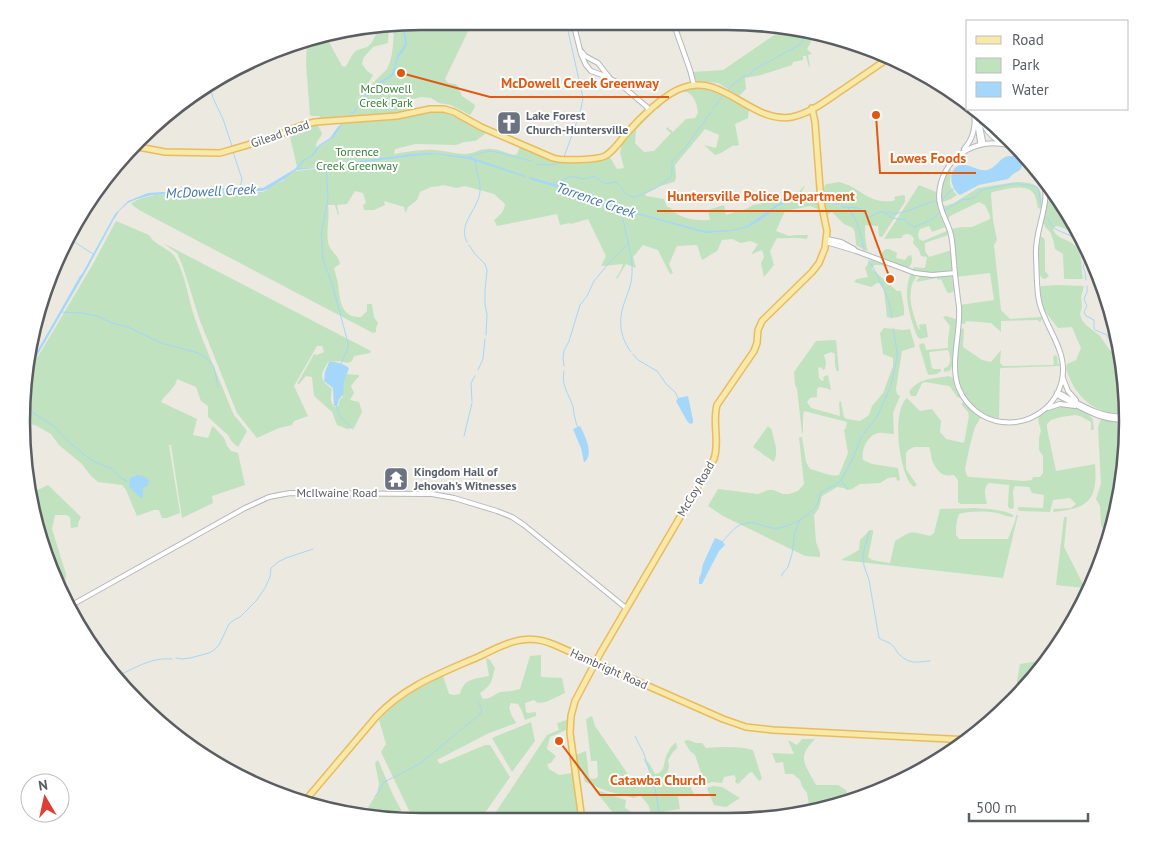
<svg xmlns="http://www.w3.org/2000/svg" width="1149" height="843" font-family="'PT Sans',sans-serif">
<rect width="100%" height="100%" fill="#ece9e1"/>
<g fill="#c0e2bf">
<path d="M422,21H473L445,79L448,83L455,84L458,86L462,96L475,105L474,109L470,115L451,105L439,103L431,98L421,97L413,99L410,101L411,113L353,117L352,116L348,117L311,121L321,116H312L310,115L306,64L307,39L322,34L329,42L342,66L345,67C349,63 350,57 354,53C357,49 360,49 365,48C372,46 377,34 377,27L389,26L388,43L373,47L364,57L362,64L367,71L373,75L364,91L353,103L387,69C394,56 393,40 394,25Z"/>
<polygon points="784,27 815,32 810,44 807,49 812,54 808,55 810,67 809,67 806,56 803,56 803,60 793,62 792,65 761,75 745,78 746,89 739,96 718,83 696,81 693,72 723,70 783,29"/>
<path d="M697,87C716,88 732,99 749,108L748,118L735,124L739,145L735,146L734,145L721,153L715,155L704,145L716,148L719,135L705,129L675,165L676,178L674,182L660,186L645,194L646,196L664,199L667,207H669C680,219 694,221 710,220L708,210L724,205L726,215L746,209L753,205L786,198L787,197L786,190L787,196C800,197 798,191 805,185L800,195L817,193L820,210L810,206L785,211L776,231L789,236L796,235H808L807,239C797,237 787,239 777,238L770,251L774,265L764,277L761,263L764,257L762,250L752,254V253L758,244L750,241L741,243L732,239L722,240L717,251L702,260L697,245L677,246L669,264L673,273L670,274L658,250L643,245L633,257L636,268L626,264L617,279L616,278L621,270L623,264L601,266L606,256L588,219L571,224L570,223L560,225L557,214L497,226L494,220C500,215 504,212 505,204L494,194L465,186L457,188L443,185L440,186L431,187L420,192L417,200L408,207L406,212H405L404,207L384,201L385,205L374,210H364L363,205L366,203L363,193L355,191L347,204L337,205L339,215H338L335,205H328C330,217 326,231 328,242C330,252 338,254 340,264L334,268C335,273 337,278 338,284C340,299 340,318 361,317L367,311V304H372L374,317L378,323L376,328V332L373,333L139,210L131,204C138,198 147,197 155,195L230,191L262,192L267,190L274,184L283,181L293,172L296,171L323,168V166L294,170L297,167L289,132L305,126L317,124L322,133C321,138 317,140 316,145L317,148L330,140L342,123L434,111H445V113L455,117L485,133L484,135L475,141L464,142L456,145L416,144L395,149L394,154C407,152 420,149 433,150C444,150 454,154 465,154C473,154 479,149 487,149C497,148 505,153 514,155L517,154L520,147L544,158L556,161L609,156L617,169L624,168L620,153L624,138L647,115L649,116L636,130L635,143L644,152L654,151L671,133L666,129L667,127L673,132L686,119L695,118L698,113C697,106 696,100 691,95C681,84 665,102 658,109L656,108C669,97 680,89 697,87Z"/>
<path d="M949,169H951C951,182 946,183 957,195L951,199L943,202L941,201L943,184Z"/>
<path d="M839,182C861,187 867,204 893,201L895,200L894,197L903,195L905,196V202L882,237L879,236L878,226L865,225C865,231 865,245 868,250L866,251L856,245L855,233L853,228L844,224L833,213L831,212L827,215L825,210L824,201L842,207C836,203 829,203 823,199L822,194L825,185L827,184Z"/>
<path d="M1016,182C1037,182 1044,187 1041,209L1038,208C1037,205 1037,200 1035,196C1029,181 1004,190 992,192L991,194L993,220L997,240L994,245L1001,310L1010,319L1041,317L1042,319L1040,322L1037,320L1001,321V332L991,323L966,321L965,324L960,323V305L994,300L990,273L956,277L951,229L962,227H972L990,219V216L985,205L979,202L952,215L949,217V221L947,222L941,205L942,204L945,206L954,203L978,188Z"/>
<path d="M919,185L936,192L938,210L945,227L932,232L929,226L920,229L918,234L919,239L923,241L949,230L951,234L925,243V251L929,257L952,250L955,271C941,273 925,276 912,270L914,267L925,268L927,257L921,256L919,250L913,243L914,239C911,234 909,233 903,235L902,238L884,239Z"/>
<path d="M1056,195L1081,235C1072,233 1064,227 1056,226L1053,229C1056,240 1070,238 1077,248C1083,257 1081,269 1083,279H1065L1064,278L1063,254L1055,249C1054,243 1053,238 1050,232C1047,228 1044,227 1043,222L1047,202Z"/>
<path d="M116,221L149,235C155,246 168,247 175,257C186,275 188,299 195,319C206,350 220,380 232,411L234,415L247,431L238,447L232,442L228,435L208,417V406L201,401L196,387L177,379C175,389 166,393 161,402L197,419L193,435L208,438L212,427L213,426L224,438L227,446L231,451L238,453L245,485L212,496L213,503L182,518L171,445H169L180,513L167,518H162L159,510H154L137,516L126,490L122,485L98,482L91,476L82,464L59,445L51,434L35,425L24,423L27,375L93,264Z"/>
<path d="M1039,236L1044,238L1045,242V271L1049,276L1045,279L1042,278C1035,269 1037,248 1039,236Z"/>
<path d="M163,243L371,351L370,353L354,356L352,361L348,363L339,361L328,362C320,375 319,379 332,389C331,395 329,403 335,407L338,406L340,399L343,397V384L346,374L359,375V377L357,378L351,386L354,393L350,400L359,402L362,412L354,428L347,429L337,425L332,412L314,396L312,377L306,376L299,384H297L314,354L317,355L324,352L322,346H317L294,386L308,416L294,421L292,425L279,428L257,438L237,413L200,321L183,267L177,253Z"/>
<path d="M886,249H889L897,253L896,258L905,260L908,256L911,255C913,260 912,266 907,268L884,258L882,256V252Z"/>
<path d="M871,260L886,265L884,267L882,265H874L872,269L897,291H901L904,308V315C899,317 892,319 887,317L884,290L879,283H877L871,287L854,282L857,279L868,277L865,268Z"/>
<path d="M912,274L916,277C905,292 913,314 919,330L920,328L919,325L922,324L924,327L923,324H926L928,337L920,339L917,336C910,317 903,296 910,275Z"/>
<polygon points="949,275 952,277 954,289 953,292 949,293 947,292 941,279 938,280 937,278 916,282 920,276"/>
<path d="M1058,285L1084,286L1081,297L1082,307L1080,314L1082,320L1086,325L1100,336L1109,349L1114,354L1117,355L1118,353L1120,352L1127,396L1126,414C1101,416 1080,402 1070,379C1068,373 1065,370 1067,364L1076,360L1081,348L1072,327L1058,328C1045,311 1042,310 1040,288L1041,286Z"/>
<path d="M946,316L956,319C956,330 955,363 950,371L944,372V368C952,367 951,356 948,350L929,352L932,368L934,369H941V371L937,374L929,375L927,372L919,345L923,343L925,345L926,350L948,348V340L950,326L943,317Z"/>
<path d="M884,328L903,330L910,329L915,347L902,351L896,389L897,394L900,396L893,413L894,434C889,434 883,432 878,433C867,436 861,450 863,460L872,464L898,468L900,480L898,481L895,477L888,478L880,483L860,484L852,489L847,490L844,488L837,487L822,496L819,508L814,515L816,542L820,553V557L805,556L723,516L708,506L718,489L758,494L768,490H773L783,494H789L798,491L804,484L799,437H802L806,462L810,469C819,471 830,477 839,475L848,453L844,430L846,428L847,422L804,411L803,417V433H802L797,389L795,385L794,372L816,341L836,340L839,371H837C834,365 835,360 835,354L831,352L824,355L826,362L825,369L823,370L821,367L818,368L819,378L822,381L824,380L823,377L828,375L831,390L826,388L819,387L817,389V397L810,398L807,402L811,408L840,416L839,403L840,401L841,402L844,417L847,419L860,421L869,415L872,406L883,393L893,366V358L883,354L880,333Z"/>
<path d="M960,328L964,329L963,347L982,360L991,362L1001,350L1000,363L1003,366L1053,365L1054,363L1053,357L1055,355L1057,356L1058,363L1060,365L1059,366L1001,368L1000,369L999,418C991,418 984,414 978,409C950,390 957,357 960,328Z"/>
<path d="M949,376L953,378L955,388L960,397V398L957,397L951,388L949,386L925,382L922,383L916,396H911C908,391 910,390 914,386C924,378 937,378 949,376Z"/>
<path d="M907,398L920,411L932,409L941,421L940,432L946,439L964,443L969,416L968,412L961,404L964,402L973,412L981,417L975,427L970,445L965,469L967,476L970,477L1024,481L1032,480L1033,477H1040L1043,473V456L1039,450V437L1041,431L1038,420L1039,417C1043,413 1047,409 1053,408C1063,404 1084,409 1091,417C1094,420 1093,425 1094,429L1093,430H1091V422L1080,416L1075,415L1061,417L1051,420L1047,424V428L1056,471L1095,464C1098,500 1088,509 1053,512L1054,509L1071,508L1076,504L1070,498L1053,500L1050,512L1020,511L1018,510V507L1043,508L1044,495L1032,493L1029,487L1015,486L1013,491L1014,508L1011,509L1009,508L1008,506L1009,485L989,483C983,487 985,497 987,503L986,504H961L958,502V480L954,475C951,475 948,476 945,475C939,474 934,465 932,460C931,455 931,452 929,447H914L908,450L906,453V469L917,485L914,487C899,477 891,410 907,398Z"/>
<polygon points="1101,419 1114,421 1126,421 1124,474 1109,541 1101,525 1100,506 1096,499 1101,484 1098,427"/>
<path d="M768,426L772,430C774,444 779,448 774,462L753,447Z"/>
<polygon points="48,485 81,517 78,523 78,527 71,528 70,517 66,515 55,515 52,529 66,574 66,578 59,587 52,574 32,491 40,489"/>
<path d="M974,508C986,509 1003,509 1013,515V517C1007,517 1002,514 997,513C985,511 971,511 959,514C956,521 956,528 956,535L959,539H1008L1015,521L1016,515H1018L1003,578L841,560L859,550L860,540L870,530H873V533L868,557L872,560L890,563L895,541C912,530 910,531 930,536L934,533L940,509Z"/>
<polygon points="1064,517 1067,517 1064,547 1085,588 1056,585"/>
<path d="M541,655V677L562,678L565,693L546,702L538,703L534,700L525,703L526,712L528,713L536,712V716L525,720L522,711L518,704L511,703L509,707L511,714L516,723L487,734L437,760L440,764L485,745H490L510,777L480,820L414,821L381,752L386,744L379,720L393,706L414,691L443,676L449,694L454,695L460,694C464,678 475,679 489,676L486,658L490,660L495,668C491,682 493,684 480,693L483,699L489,698L500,692L512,691L520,689L530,656Z"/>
<polygon points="1046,660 1028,686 1014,699 1020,664"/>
<path d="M592,716L595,726L636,786L651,783L653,778L643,758L649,763L655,774L659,773L663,769L666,756L671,747L676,742L677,748L673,752L668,760L669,766L667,775L659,781C667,786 679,783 689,784L694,794L678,796L680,809L655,813L653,819H649C652,806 648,805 640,795L634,798L607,791L585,782L582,771H577L576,755L586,751L589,777L592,779L597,778L598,776L597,761H591L586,719Z"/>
<polygon points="567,720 566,730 550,737 547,749 556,756 551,763 547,764 549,769 559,775 573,773 579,820 498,820 496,812 547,735 559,730 557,723"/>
<polygon points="531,722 535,741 512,772 492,738"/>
<path d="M802,739H815C796,758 805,764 816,785H838L846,790L848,800L810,810L807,793L802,786L800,780L793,774H785L783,762L776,763L772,753L794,754L788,740L797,745Z"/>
<path d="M688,740L696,743H702L706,748C723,747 737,746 753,750L762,779L759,781L752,772L749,773L738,784L735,782L736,778L734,775L724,777L722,783L712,782L705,784L695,755L690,751L684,741Z"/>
<polygon points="378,760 393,795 407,821 395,821 363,816 377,793 379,784 375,763"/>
<polygon points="713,786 722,787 740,798 726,807 714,805 707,788"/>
<polygon points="594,789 626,800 625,808 633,813 637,819 618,819"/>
</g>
<g fill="#a4d7f9">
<polygon points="405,23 407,23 405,30 407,44 406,47 398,58 394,75 377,86 359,105 352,115 341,126 333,138 320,146 313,156 305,160 298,168 309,168 412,154 432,153 470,157 526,176 525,177 469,159 435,154 412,156 343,165 297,170 293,172 285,179 275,184 268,189 262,191 238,190 152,195 137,199 128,203 120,210 114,219 86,271 27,373 27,369 80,276 82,274 115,214 128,201 148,193 238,187 263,188 295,169 303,160 311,156 319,145 330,138 337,128 353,112 359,103 375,85 392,74 397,56 405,44 403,29"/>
<path d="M1010,156H1014L1020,162L1022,166L1020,170L1013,174L1008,179L979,185L960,195C951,189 946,170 960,165C969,163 978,172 987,170C997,168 1000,156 1010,156Z"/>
<polygon points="530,177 571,189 607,205 705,231 731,230 747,226 764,214 776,205 785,201 804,199 810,197 814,199 821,199 828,202 837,204 844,207 822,201 814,201 808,199 803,201 787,202 778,206 766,216 749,227 731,231 705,233 601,204 576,193 529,179"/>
<path d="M329,362C335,361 344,364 349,368L344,381L343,395L339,399L337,406H334L333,388L324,381L325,372Z"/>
<polygon points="688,396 693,420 693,423 690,424 687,421 676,401 678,398"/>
<path d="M580,426C585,436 594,453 585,462H584L581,448L573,429Z"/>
<path d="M137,475L143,476L149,480L148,485L143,488V496L142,498C137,496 134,490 129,487L130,478Z"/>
<polygon points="715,538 722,541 725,545 719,551 702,584 699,584 699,578 701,574 703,564"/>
</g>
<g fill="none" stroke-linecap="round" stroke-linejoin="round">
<g stroke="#a4d7f9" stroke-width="1">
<polyline points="209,84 213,98 223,119 232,146"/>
<polyline points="728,91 732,85 738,81 744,76 750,74 755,69 799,45 802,42 807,31"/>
<polyline points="713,109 721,98 725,95"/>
<polyline points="233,152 242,179 240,188"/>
<polyline points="470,157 477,154 490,151 501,153 507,155 531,161"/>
<polyline points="564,157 580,113 583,98 566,22"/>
<polyline points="1018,162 1023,157"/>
<path d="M536,164C544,165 555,166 562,162"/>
<polyline points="326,167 328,199 321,234 323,259 333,287 348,343 348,348 341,364"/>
<path d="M551,184L569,177H575L583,179L593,177H595L605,184L614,182L617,183C623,189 626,197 636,197L656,188L669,179L672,174V162L675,158L684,149L711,112"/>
<polyline points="943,199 950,191 955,188"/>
<polyline points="842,207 859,208 868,216 870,217 879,212 883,212 892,218 905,220 910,225 914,227 931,220 939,213"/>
<path d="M848,208C857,218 862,237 864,250"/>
<polyline points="620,210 623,216"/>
<polyline points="945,210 962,200 974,198 981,190 1012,184 1020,184 1034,186 1038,188 1039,192 1041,205"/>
<polyline points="886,213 889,212 893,214 904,212 935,201"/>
<polyline points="1047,217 1052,226 1055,229 1078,239 1080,245 1083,249 1082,254 1085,261 1083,267 1085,272 1086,280"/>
<path d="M623,219C626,237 633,255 632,273C632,286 626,296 623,307C618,323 621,339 631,352"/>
<polyline points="70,239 93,254"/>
<path d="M467,242C457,224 478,210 480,192C481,183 476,170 475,161"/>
<polyline points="469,245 475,254 485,264 487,270 485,291 485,304 487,315 486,335"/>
<polyline points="620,252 629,243"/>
<path d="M869,260V264L872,265C881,283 890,298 892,318"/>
<polyline points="1087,286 1087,292 1084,299 1087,306 1084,312 1086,316 1094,320 1094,328 1095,330 1107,335 1112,346 1119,345"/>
<polyline points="62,312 82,313 97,316 112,323 128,327 161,343 198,353 206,358 214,367 218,387"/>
<polyline points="1113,347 1121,361"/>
<polyline points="633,354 638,360 657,371 667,385 675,392 678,398"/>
<polyline points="564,366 563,358 564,351 569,341 580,305 587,296 594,281 610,262 619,253"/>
<polyline points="478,370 483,359 485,339"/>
<path d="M564,371C561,387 569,393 573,407C574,414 575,421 578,428"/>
<polyline points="472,401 471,383 475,376"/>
<polyline points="336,405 340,417 353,429"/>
<polyline points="25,408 31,411 55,427 69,442 91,460 112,469 121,478 128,482"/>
<polyline points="464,436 472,403"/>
<polyline points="841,480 847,489"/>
<polyline points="1123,481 1125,465"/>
<path d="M869,531L863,554L864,566L869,580L879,638C883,641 890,642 893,646C895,648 896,650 897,652C909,665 915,662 930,661"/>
<path d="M722,542C728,536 734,527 742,524C753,520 762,526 772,528C786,530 808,517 816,506C819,502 819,496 821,492L837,484L841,480L854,456L861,437L877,417L886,397L891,385L897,358V351L893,328"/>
<polyline points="782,576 782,574 788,567 792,554 795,531 800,520"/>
<polyline points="176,658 182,659 190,658 209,653 214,650 219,645 229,624 234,620 240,617 256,601 265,588 270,577 271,568 278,562 286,558 313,549"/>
<path d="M115,677C134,669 150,657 172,659"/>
<polyline points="635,736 644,754 655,788 660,819"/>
<polyline points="375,796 379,792 384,782 406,771 422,762 479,715 482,710 479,703"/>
<polyline points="356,814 362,807"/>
</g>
<defs>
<g id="minor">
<polyline points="573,22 581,54 586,65 591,71 605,76 620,84 647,107 649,111"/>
<polyline points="673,22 690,70 694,85"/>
<polyline points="582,52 585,56 598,63 609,77"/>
<path d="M980,117C984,128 990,136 1000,142"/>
<polyline points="977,122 980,142 982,144"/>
<polyline points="980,126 983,141 982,144"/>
<path d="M1011,146C977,135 940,158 939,196C939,212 948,221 951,235C953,244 953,253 954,262C955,277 957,292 959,307C961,333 949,365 959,389C967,407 983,420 1002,422C1018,424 1033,419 1045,409C1052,403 1058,394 1061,384C1070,354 1048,332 1040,305C1036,292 1037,271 1036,256C1034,227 1053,204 1042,175"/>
<path d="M964,149C974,138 976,126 974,112"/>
<polyline points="827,239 841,242 854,249"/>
<polyline points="826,242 856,251 915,273 932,275 955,273"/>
<polyline points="1063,378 1068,391 1076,400"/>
<path d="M1057,393L1059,396C1081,407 1101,422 1126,419"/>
<path d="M1057,393L1061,394C1081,405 1102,419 1126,416"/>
<polyline points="1048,408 1060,404 1075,406"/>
<polyline points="70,606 245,508 269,497 290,493 432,494 454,498 497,511 512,517 524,525 626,608"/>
</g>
<g id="major">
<path d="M133,146L165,152L220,153L268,139L303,125L315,122L397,116L430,109H444L454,112L481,127L553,158C562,161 597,160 605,156C614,151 620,141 626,134C639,119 664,94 682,88C723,72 751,124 792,117C811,113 827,100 842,90C857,80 871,70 886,60"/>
<path d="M304,802L376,717C405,686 439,674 478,657C491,651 506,642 521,640C532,638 544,640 555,645L723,719L746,727L773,730L969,740"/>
<path d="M582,820L570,733L571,716L575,701L601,652L714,459C720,441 712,423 717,405L754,351L757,343L758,330L762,321L812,272L819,263L825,248L827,231L821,202L815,122L812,108"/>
</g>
</defs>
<use href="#minor" stroke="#b4b7bb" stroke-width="6"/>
<use href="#major" stroke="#e7bc5f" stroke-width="8"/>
<use href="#minor" stroke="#fff" stroke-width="4"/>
<use href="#major" stroke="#f9e9a9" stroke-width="5"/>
</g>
<defs>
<symbol id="church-square" viewBox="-11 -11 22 22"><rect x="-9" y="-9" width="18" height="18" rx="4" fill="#6b7280" stroke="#fff"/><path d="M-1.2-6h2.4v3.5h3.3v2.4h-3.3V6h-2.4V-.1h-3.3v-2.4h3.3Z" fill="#fff"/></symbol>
<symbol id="temple-square" viewBox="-11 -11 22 22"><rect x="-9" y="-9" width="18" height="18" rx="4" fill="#6b7280" stroke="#fff"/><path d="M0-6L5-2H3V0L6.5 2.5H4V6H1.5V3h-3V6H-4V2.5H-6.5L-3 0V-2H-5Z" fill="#fff"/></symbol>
</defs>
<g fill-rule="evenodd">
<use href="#church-square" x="495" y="109" width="28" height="28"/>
<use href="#temple-square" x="382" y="465" width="28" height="28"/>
</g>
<g text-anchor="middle" stroke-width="4" stroke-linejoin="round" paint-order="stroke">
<g font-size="12" fill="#3a803b" stroke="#fff">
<text x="386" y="93">McDowell<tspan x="386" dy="14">Creek Park</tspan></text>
<text x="357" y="156">Torrence<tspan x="357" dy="14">Creek Greenway</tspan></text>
</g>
<g font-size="12" font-weight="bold" fill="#5b616d" stroke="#fff" text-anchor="start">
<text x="526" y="120">Lake Forest<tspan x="526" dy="14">Church-Huntersville</tspan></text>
<text x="414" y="476">Kingdom Hall of<tspan x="414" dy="14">Jehovah’s Witnesses</tspan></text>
</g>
<g font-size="12" fill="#5a5d61" stroke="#fff">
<text transform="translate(280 134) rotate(-19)" y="4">Gilead Road</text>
<text transform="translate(696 489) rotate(-60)" y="4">McCoy Road</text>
<text x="337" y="497">McIlwaine Road</text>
<text transform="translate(609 669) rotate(24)" y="4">Hambright Road</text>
</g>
<g font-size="14" font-style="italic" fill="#4378a9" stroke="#fff">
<text transform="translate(211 191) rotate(-3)" y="5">McDowell Creek</text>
<text transform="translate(596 200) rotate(19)" y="5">Torrence Creek</text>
</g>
</g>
<path d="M0 0H1149V843H0ZM421 30H728A391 391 0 0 1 1119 421V422A391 391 0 0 1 728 813H421A391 391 0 0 1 30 422V421A391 391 0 0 1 421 30Z" fill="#fff" fill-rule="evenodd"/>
<path fill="none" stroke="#5a5d61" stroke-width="2.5" d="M421 30H728A391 391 0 0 1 1119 421V422A391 391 0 0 1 728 813H421A391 391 0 0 1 30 422V421A391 391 0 0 1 421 30Z"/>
<path fill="none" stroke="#e15910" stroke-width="2" d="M401 73L490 97H669M876 115L880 173H976M890 279L865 211H657M559 741L600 795H716"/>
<g fill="#e15910" stroke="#fff" stroke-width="2">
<circle cx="401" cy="73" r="5"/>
<circle cx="876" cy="115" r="5"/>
<circle cx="890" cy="279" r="5"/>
<circle cx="559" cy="741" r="5"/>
</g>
<g font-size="14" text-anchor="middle" font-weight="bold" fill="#e15910" stroke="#fff" stroke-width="4" stroke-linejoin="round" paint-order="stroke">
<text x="580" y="88">McDowell Creek Greenway</text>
<text x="928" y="163">Lowes Foods</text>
<text x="761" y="201">Huntersville Police Department</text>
<text x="658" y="785">Catawba Church</text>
</g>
<rect x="966" y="20" width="162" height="90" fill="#ffffff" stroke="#bdbec0"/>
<rect x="976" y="36" width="25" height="8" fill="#f9e9a9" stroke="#bdbec0"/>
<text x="1012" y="45" font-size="15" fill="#5a5d61">Road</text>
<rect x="976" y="58" width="25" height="15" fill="#c0e2bf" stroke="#bdbec0"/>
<text x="1012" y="70" font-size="15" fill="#5a5d61">Park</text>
<rect x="976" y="82" width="25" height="15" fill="#a4d7f9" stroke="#bdbec0"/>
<text x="1012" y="95" font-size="15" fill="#5a5d61">Water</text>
<g transform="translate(45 798) rotate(351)"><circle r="24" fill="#ffffff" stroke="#bdbec0"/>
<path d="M0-4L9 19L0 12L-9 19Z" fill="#dd3e36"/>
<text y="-8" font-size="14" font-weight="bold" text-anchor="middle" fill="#5a5d61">N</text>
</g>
<path d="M969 813v8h119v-8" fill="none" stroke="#5a5d61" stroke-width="2.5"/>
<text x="976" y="813" font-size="15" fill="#5a5d61" stroke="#ffffff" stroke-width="4" paint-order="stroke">500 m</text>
</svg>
